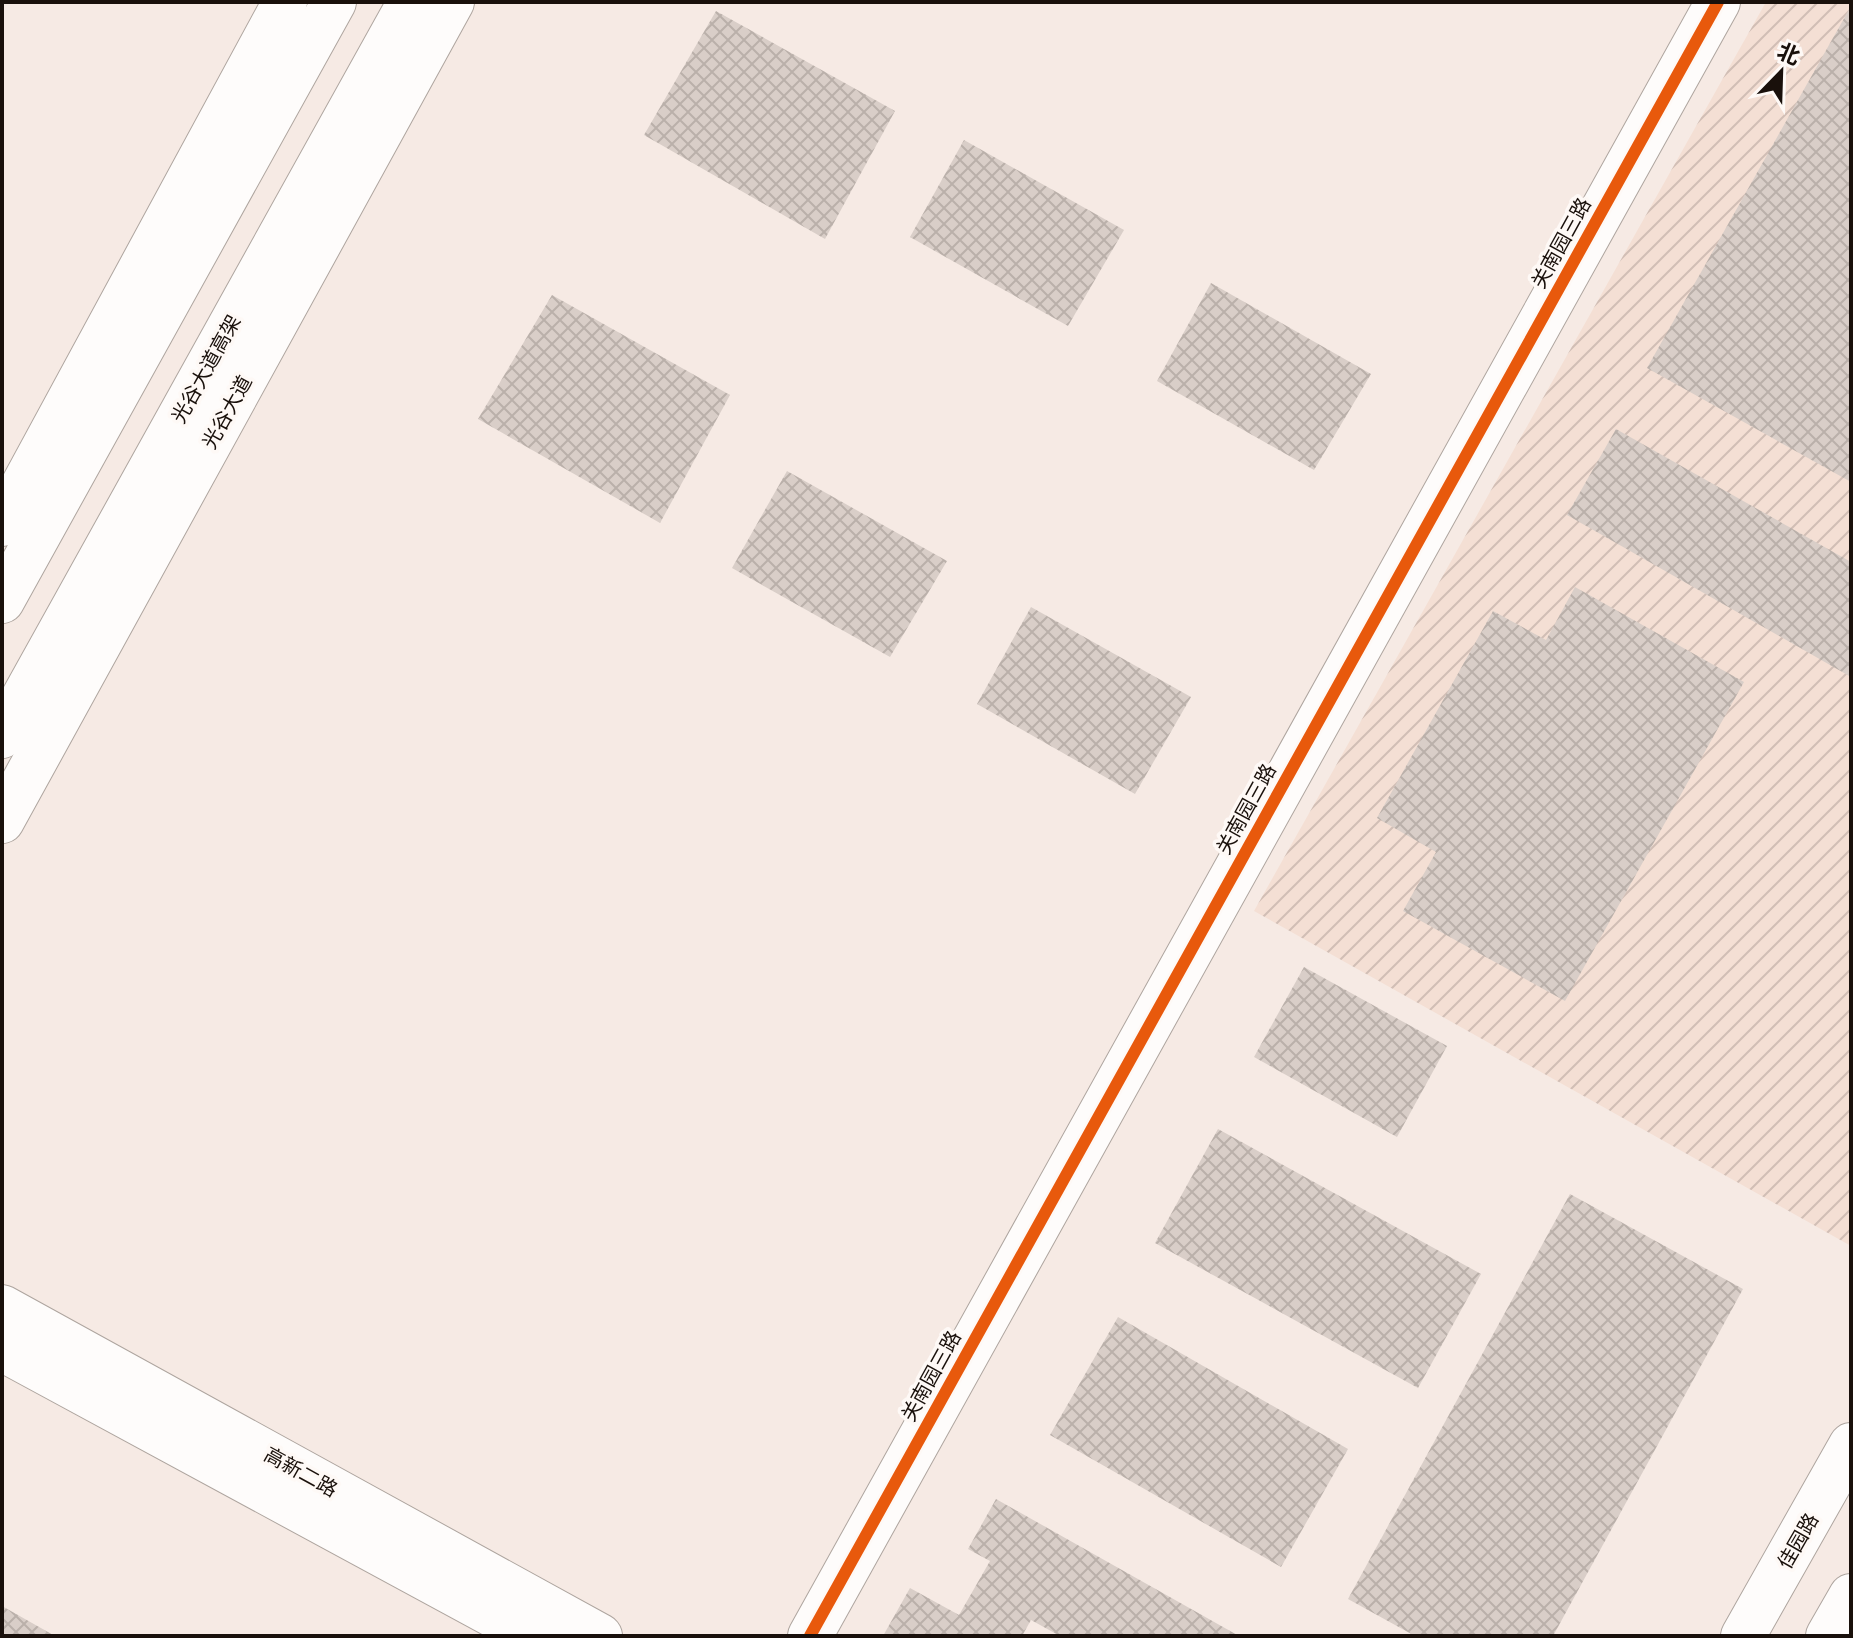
<svg xmlns="http://www.w3.org/2000/svg" width="1853" height="1638" font-family="Mulish,'Noto Sans SC',sans-serif">
<defs>
<pattern id="industrial-furrows" width="10" height="10" patternUnits="userSpaceOnUse" patternTransform="scale(2)"><rect width="10" height="10" fill="#f4dfd4"/><path d="M-1 1l2-2M0 10L10 0M9 11l2-2" fill="none" stroke="#d1beb5"/></pattern>
<pattern id="building-cross-hatch" width="8" height="8" patternUnits="userSpaceOnUse" patternTransform="scale(2)"><rect width="8" height="8" fill="#d9cec8"/><path d="M0 0l8 8M0 8l8-8" fill="none" stroke="#bab0aa"/></pattern>
</defs>
<rect width="100%" height="100%" fill="#f6eae4"/>
<polygon fill="url(#industrial-furrows)" points="1766,2 1851,2 1851,1246 1254,911"/>
<g fill="url(#building-cross-hatch)">
<polygon points="1851,6 1851,482 1647,368"/>
<polygon points="716,11 895,111 825,239 644,135"/>
<polygon points="964,140 1124,230 1068,326 910,237"/>
<polygon points="1211,283 1371,374 1314,470 1157,381"/>
<polygon points="552,295 730,395 660,523 478,419"/>
<polygon points="1616,429 1851,562 1851,677 1567,515"/>
<polygon points="787,471 947,561 890,657 732,568"/>
<polygon points="1575,587 1744,682 1565,1001 1403,911 1436,852 1377,818 1493,611 1546,640"/>
<polygon points="1031,607 1191,697 1135,794 977,704"/>
<polygon points="1304,967 1447,1046 1397,1137 1254,1057"/>
<polygon points="1218,1129 1481,1274 1418,1388 1155,1243"/>
<polygon points="1570,1194 1743,1289 1553,1636 1415,1636 1348,1599"/>
<polygon points="1118,1317 1348,1449 1281,1567 1050,1435"/>
<polygon points="996,1499 1239,1636 1060,1636 1031,1620 1022,1636 883,1636 910,1588 959,1615 990,1561 968,1549"/>
<polygon points="2,1606 55,1636 2,1636"/>
</g>
<g fill="none" stroke-linecap="round" stroke-linejoin="round">
<defs>
<polyline id="minor" points="810,1636 1718,2"/>
<g id="major">
<polyline points="2,524 285,2"/>
<polyline points="2,821 452,2"/>
<polyline points="2,1307 600,1636"/>
<polyline points="2,1349 532,1636"/>
<polyline points="1743,1636 1851,1445"/>
<polyline points="1828,1636 1851,1596"/>
</g>
<g id="highway">
<polyline points="2,601 334,2"/>
<polyline points="2,736 410,2"/>
</g>
</defs>
<use href="#minor" stroke="#aea59f" stroke-width="46"/>
<use href="#major" stroke="#aea59f" stroke-width="46"/>
<use href="#highway" stroke="#aea59f" stroke-width="46"/>
<use href="#minor" stroke="#fefcfb" stroke-width="44"/>
<use href="#major" stroke="#fefcfb" stroke-width="44"/>
<use href="#highway" stroke="#fefcfb" stroke-width="44"/>
<defs>
<polyline id="cycleway" points="810,1636 1718,2"/>
</defs>
<use href="#cycleway" stroke="#fef9f6" stroke-width="17"/>
<use href="#cycleway" stroke="#e8590c" stroke-width="12"/>
</g>
<g text-anchor="middle" stroke-width="7" stroke-linejoin="round" paint-order="stroke">
<g font-size="20" fill="#19100b" stroke="#fef9f6">
<text transform="translate(1561 243) rotate(-61)" y="7">关南园三路</text>
<text transform="translate(206 369) rotate(-61)" y="7">光谷大道高架</text>
<text transform="translate(227 412) rotate(-61)" y="7">光谷大道</text>
<text transform="translate(1246 809) rotate(-61)" y="7">关南园三路</text>
<text transform="translate(931 1376) rotate(-61)" y="7">关南园三路</text>
<text transform="translate(301 1472) rotate(29)" y="7">高新二路</text>
<text transform="translate(1798 1541) rotate(-60)" y="7">佳园路</text>
</g>
</g>
<rect width="1853" height="1638" fill="none" stroke="#19100b" stroke-width="8"/>
<g transform="translate(1781 72) rotate(23)" stroke="#fef9f6" stroke-width="6" paint-order="stroke">
<path d="M0-6L14 30L0 20L-14 30Z" fill="#19100b"/>
<text y="-12" font-size="22" font-weight="bold" text-anchor="middle" fill="#19100b">北</text>
</g>
</svg>
